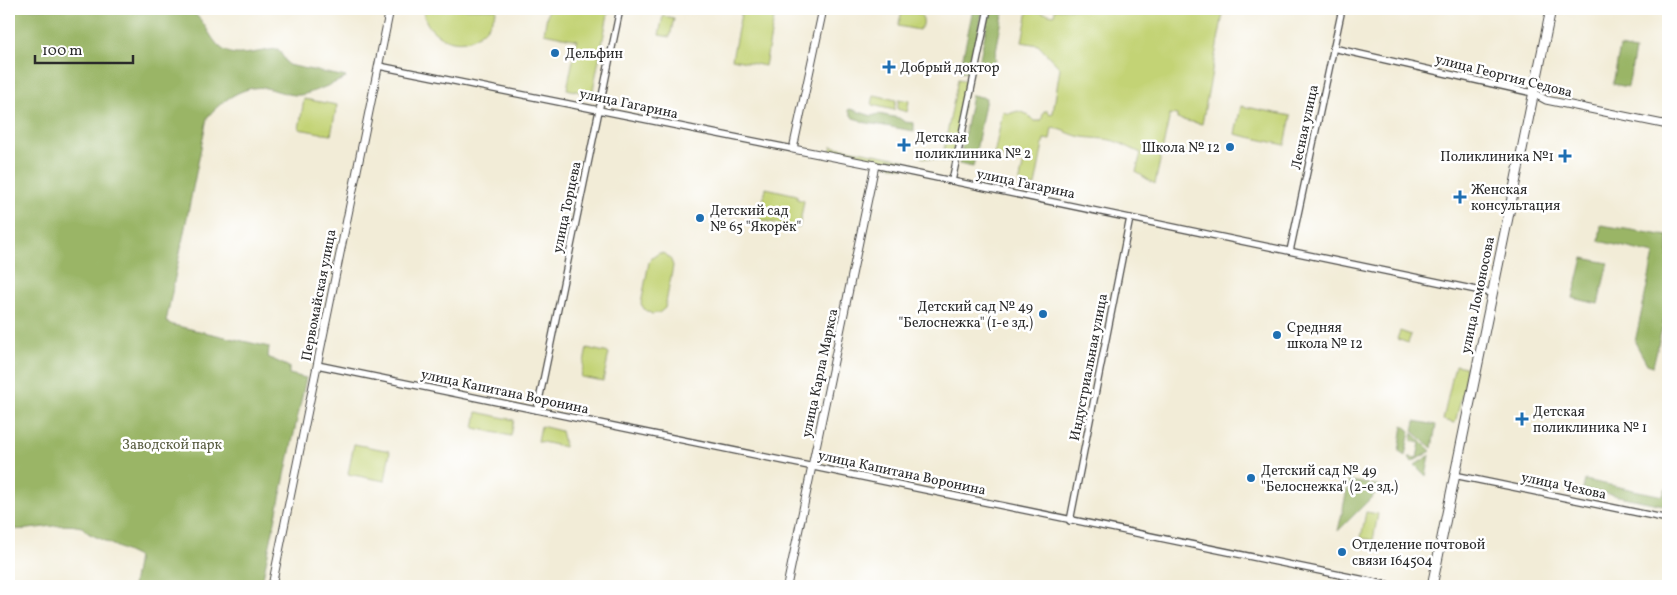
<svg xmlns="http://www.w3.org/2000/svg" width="1677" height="595" font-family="Vollkorn,serif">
<rect width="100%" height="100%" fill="#fff"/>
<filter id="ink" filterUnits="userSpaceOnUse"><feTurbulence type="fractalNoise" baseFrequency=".02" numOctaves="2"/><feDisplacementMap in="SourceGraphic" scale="10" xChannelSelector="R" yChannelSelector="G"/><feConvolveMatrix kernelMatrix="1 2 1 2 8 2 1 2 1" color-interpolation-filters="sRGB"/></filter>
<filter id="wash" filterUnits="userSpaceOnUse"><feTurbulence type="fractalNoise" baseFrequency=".0096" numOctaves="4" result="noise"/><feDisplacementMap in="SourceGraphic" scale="20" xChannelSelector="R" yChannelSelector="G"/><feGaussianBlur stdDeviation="1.12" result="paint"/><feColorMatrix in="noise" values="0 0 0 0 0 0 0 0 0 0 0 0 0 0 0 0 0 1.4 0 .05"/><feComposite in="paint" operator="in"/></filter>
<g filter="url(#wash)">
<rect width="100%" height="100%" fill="#f2ecd7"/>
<g fill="#c3d375" stroke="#777f50">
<path d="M424,9H497C492,23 483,35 469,40C449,47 422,30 424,9Z"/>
<polygon points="548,9 609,9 592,95 567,89 577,40 544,33"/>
<polygon points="742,9 753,9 775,13 765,66 732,59"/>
<path d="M1055,9H1224L1202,124L1177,119V115L1170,114L1155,184L1136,172L1141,153C1129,148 1117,140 1104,139C1095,138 1087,138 1077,136C1067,133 1062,129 1052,128L1050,140L1044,139L1035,186L1019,184L1024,160L994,155L1003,111L1008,114L1018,111L1027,114L1034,121H1041L1044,111H1048L1050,114L1053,113L1060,68L1038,45L1022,42L1028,10L1054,15Z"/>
<path d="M907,11C917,12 925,14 923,25L919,30L898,26L901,15Z"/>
<polygon points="663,16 674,18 670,37 659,35"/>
<polygon points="958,79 968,81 951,163 921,157 923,150 943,154"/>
<polygon points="874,95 896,100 894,110 872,105"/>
<polygon points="304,99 337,105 331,135 299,129"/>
<polygon points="899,99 909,101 907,112 897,109"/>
<polygon points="1241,106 1291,116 1285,145 1235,134"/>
<polygon points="832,146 905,160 904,168 886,165 883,162 830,151"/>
<polygon points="766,188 797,195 797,199 804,201 799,228 759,220"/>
<path d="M659,253C667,253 671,258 673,266L665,308L659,313L652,314L645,310L641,304L649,262L652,258Z"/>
<polygon points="1400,331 1411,335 1408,343 1397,339"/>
<polygon points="587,348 609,353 603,381 581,377"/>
<polygon points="1455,365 1466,367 1465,383 1455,423 1443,420"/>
<polygon points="477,412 514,420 511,436 474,428"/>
<polygon points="541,426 561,431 565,447 538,441"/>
<polygon points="354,444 390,451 385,481 348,474"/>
<polygon points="1366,512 1378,514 1373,540 1361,538"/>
</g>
<g fill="#9ab566" stroke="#627048">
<path d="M9,9H179C185,11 192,11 197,16C210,28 213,51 235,54C248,55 264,50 278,49L288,65L346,77L344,79C331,84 313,93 300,95C290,96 276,90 266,88C245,84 219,102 207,118L166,322L173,325L269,347L268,357L289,367V374L306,378L261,586H133L138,557L88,533L82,527C58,521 33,532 9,529Z"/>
<polygon points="973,9 983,9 969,73 960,71"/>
<polygon points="990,9 1004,9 995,56 996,60 991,66 984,67 979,63"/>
<polygon points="1620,47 1635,50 1628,87 1613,84"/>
<polygon points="972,95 986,98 973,167 959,164"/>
<polygon points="850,109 872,116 878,114 899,118 905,122 914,123 914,131 862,122 860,120 853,118 848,110"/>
<polygon points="1601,225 1668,236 1668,303 1653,366 1647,364 1635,342 1654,254 1599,241"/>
<polygon points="1583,258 1608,263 1598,304 1573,298"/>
<polygon points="1415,421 1436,425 1432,448 1413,431"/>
<polygon points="1403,425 1410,431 1405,456 1399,452"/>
<polygon points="1413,433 1431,451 1412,462 1409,457 1417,458 1420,443 1412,441"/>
<polygon points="1430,455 1426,476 1415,465"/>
<polygon points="1585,480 1663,496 1665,489 1668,489 1668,506 1583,489"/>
<polygon points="1349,481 1383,486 1338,531"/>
</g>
</g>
<g filter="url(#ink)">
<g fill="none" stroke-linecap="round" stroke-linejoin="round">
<defs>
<g id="minor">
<polyline points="1333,48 1533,93"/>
<polyline points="379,66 793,149"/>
<polyline points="875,165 1491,293"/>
<polyline points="952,181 988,9"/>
<polyline points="1290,251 1342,9"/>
<polyline points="317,365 1394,586"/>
<polyline points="537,410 620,9"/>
<polyline points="1454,475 1668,519"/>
<polyline points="1070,521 1130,218"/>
</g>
<g id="tertiary">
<polyline points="1533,93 1546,100 1668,125"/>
<polyline points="272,586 390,9"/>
<polyline points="787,586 875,165 793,149 823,9"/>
</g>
<polyline id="secondary" points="1432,586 1551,9"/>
</defs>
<use href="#minor" stroke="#494845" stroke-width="8"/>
<use href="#tertiary" stroke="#494845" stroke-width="9"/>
<use href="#secondary" stroke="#494845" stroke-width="11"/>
<use href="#minor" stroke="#fff" stroke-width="5.5"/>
<use href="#tertiary" stroke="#fff" stroke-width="7"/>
<use href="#secondary" stroke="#fff" stroke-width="9"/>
</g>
</g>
<g fill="#1f6fb2" stroke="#fff" stroke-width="2">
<circle cx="555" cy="53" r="5"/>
<path d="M886.5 59.5h5v5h5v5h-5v5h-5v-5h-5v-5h5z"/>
<path d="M901.5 137.5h5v5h5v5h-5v5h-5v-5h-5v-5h5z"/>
<circle cx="1230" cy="147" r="5"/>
<path d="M1562.5 148.5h5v5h5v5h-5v5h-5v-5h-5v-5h5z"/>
<path d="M1457.5 189.5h5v5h5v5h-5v5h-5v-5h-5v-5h5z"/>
<circle cx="700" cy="218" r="5"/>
<circle cx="1043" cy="314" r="5"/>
<circle cx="1277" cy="335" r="5"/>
<path d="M1519.5 411.5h5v5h5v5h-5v5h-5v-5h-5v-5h5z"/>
<circle cx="1251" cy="478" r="5"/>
<circle cx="1342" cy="552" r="5"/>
</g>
<g text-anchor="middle" stroke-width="5" stroke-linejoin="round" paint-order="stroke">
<g font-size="14" fill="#2b2b2b" stroke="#fff" text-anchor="start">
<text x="565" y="58">Дельфин</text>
<text x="900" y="72">Добрый доктор</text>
<text x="915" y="142">Детская<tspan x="915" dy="16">поликлиника № 2</tspan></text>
<text x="1220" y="152" text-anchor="end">Школа № 12</text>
<text x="1554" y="161" text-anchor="end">Поликлиника №1</text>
<text x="1471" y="194">Женская<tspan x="1471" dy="16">консультация</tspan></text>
<text x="710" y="215">Детский сад<tspan x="710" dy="16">№ 65 "Якорёк"</tspan></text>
<text x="1033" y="311" text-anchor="end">Детский сад № 49<tspan x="1033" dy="16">"Белоснежка" (1-е зд.)</tspan></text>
<text x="1287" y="332">Средняя<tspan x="1287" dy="16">школа № 12</tspan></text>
<text x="1533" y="416">Детская<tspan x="1533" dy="16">поликлиника № 1</tspan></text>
<text x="1261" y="475">Детский сад № 49<tspan x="1261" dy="16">"Белоснежка" (2-е зд.)</tspan></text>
<text x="1352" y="549">Отделение почтовой<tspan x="1352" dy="16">связи 164504</tspan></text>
</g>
<g font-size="14" fill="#2b2b2b" stroke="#fff">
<text transform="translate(1504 75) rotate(14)" y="5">улица Георгия Седова</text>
<text transform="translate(629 103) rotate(12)" y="5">улица Гагарина</text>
<text transform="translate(1304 127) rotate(-78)" y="5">Лесная улица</text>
<text transform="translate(1026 183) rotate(12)" y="5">улица Гагарина</text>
<text transform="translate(566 207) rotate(-78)" y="5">улица Торцева</text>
<text transform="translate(318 295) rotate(-79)" y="5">Первомайская улица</text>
<text transform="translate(1477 295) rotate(-78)" y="5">улица Ломоносова</text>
<text transform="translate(1088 367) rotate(-79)" y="5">Индустриальная улица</text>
<text transform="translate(819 373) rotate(-78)" y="5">улица Карла Маркса</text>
<text transform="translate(505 391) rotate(12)" y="5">улица Капитана Воронина</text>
<text transform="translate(902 472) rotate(12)" y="5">улица Капитана Воронина</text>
<text transform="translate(1564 485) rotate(12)" y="5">улица Чехова</text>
</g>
<g font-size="14" fill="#595d41" stroke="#fff">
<text x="172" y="449">Заводской парк</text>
</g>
</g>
<rect width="1677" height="595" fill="none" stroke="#fff" stroke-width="30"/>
<path d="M35 55v8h98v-8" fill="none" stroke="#2b2b2b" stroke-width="2.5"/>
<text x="42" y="55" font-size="15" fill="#2b2b2b" stroke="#ffffff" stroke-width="4" paint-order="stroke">100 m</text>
</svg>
